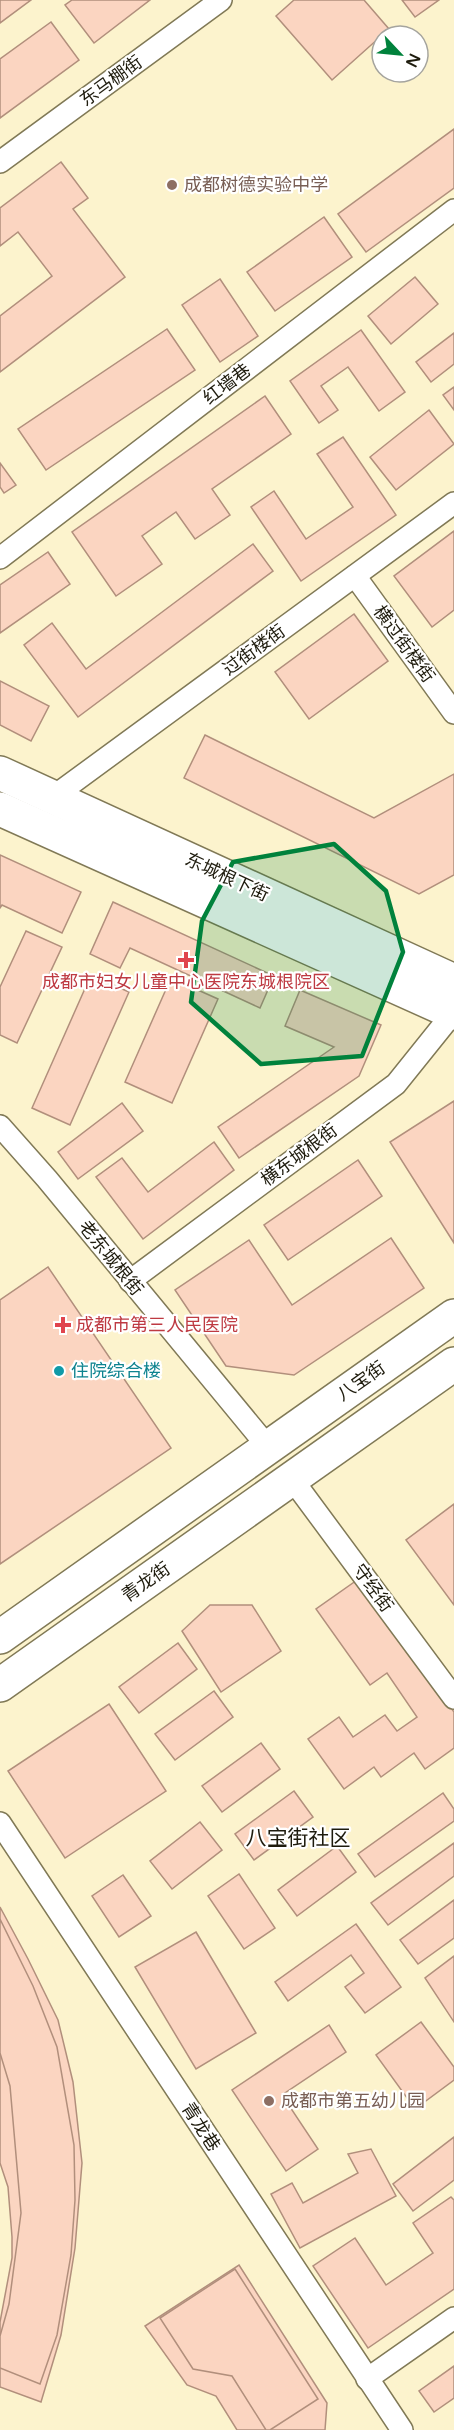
<svg xmlns="http://www.w3.org/2000/svg" width="454" height="2430" font-family="'Varela Round','Noto Sans SC',sans-serif">
<rect width="100%" height="100%" fill="#fcf3cd"/>
<g fill="#fbd5c1" stroke="#b18f7c" stroke-width="1.5">
<polygon points="0,0 31,0 0,23"/>
<polygon points="72,0 150,0 94,43 65,5"/>
<polygon points="294,0 364,0 389,29 332,80 276,16"/>
<polygon points="402,0 439,0 415,17"/>
<polygon points="51,22 79,60 0,118 0,59"/>
<polygon points="454,129 454,188 366,252 338,214"/>
<polygon points="61,162 88,198 73,209 125,277 0,372 0,316 52,276 18,232 0,246 0,208"/>
<polygon points="324,217 352,257 275,311 247,272"/>
<polygon points="415,277 438,304 391,344 368,316"/>
<polygon points="220,279 258,336 220,362 182,305"/>
<polygon points="167,329 195,370 46,470 18,429"/>
<polygon points="361,330 405,392 379,411 348,367 321,386 338,410 319,423 290,381"/>
<polygon points="454,333 454,364 431,382 416,362"/>
<polygon points="454,387 454,410 443,395"/>
<polygon points="265,396 291,434 212,489 230,515 195,539 176,512 142,536 162,564 116,596 72,532"/>
<polygon points="429,410 454,444 396,490 370,457"/>
<polygon points="343,437 396,515 301,581 251,507 274,491 306,539 353,507 317,454"/>
<polygon points="0,463 16,485 4,493 0,487"/>
<polygon points="454,531 454,610 432,627 394,576"/>
<polygon points="253,544 273,571 78,717 24,645 52,623 86,669"/>
<polygon points="48,552 70,584 0,633 0,585"/>
<polygon points="354,614 388,661 309,719 275,672"/>
<polygon points="0,681 49,706 31,741 0,725"/>
<polygon points="205,735 374,818 454,774 454,875 419,894 184,778"/>
<polygon points="0,855 81,892 62,933 2,905 0,908"/>
<polygon points="113,902 274,976 260,1008 130,948 120,968 90,954"/>
<polygon points="26,931 62,947 17,1043 0,1035 0,987"/>
<polygon points="91,975 129,992 70,1125 32,1108"/>
<polygon points="171,978 218,999 172,1103 125,1082"/>
<polygon points="300,990 381,1025 359,1076 239,1158 218,1127 334,1047 285,1026"/>
<polygon points="454,1101 454,1243 390,1142"/>
<polygon points="122,1103 143,1131 78,1179 58,1152"/>
<polygon points="214,1142 234,1170 143,1239 96,1177 122,1158 148,1192"/>
<polygon points="358,1160 382,1196 288,1260 264,1225"/>
<polygon points="391,1238 424,1288 294,1375 226,1366 175,1290 249,1240 292,1305"/>
<polygon points="48,1267 171,1448 0,1564 0,1300"/>
<polygon points="454,1504 454,1605 406,1540"/>
<polygon points="360,1578 454,1712 454,1748 425,1769 414,1753 381,1777 374,1767 344,1789 308,1739 339,1717 353,1737 385,1715 397,1731 417,1717 387,1673 370,1685 316,1609"/>
<polygon points="210,1605 252,1605 281,1651 221,1692 182,1631"/>
<polygon points="178,1643 197,1669 139,1713 119,1687"/>
<polygon points="214,1691 233,1717 175,1760 155,1734"/>
<polygon points="109,1704 166,1791 65,1858 8,1771"/>
<polygon points="261,1743 280,1769 222,1812 202,1786"/>
<polygon points="294,1791 313,1817 254,1860 235,1834"/>
<polygon points="443,1793 454,1809 454,1821 375,1877 358,1854"/>
<polygon points="200,1822 222,1850 172,1889 150,1861"/>
<polygon points="454,1843 454,1876 388,1925 371,1903"/>
<polygon points="337,1846 356,1872 297,1916 278,1890"/>
<polygon points="239,1874 275,1928 244,1949 208,1896"/>
<polygon points="123,1875 151,1916 119,1937 92,1896"/>
<polygon points="454,1900 454,1938 418,1964 400,1940"/>
<polygon points="0,1907 28,1959 58,2020 73,2082 82,2163 75,2248 61,2335 41,2402 0,2387 0,2322 12,2258 12,2237 8,2187 0,2163"/>
<polygon points="0,1919 33,1986 57,2047 74,2145 75,2200 71,2255 57,2335 40,2384 0,2368 0,2336 9,2304 21,2213 10,2086 0,2053"/>
<polygon points="356,1924 401,1987 365,2013 345,1987 364,1973 351,1955 288,2001 275,1982"/>
<polygon points="196,1932 256,2033 196,2069 135,1967"/>
<polygon points="454,1956 454,2022 425,1978"/>
<polygon points="421,2022 454,2067 454,2080 415,2109 376,2055"/>
<polygon points="329,2025 346,2052 282,2095 318,2149 286,2171 232,2090"/>
<polygon points="454,2137 454,2180 413,2211 393,2184"/>
<polygon points="371,2149 396,2196 300,2248 271,2194 292,2183 303,2203 358,2173 348,2154"/>
<polygon points="451,2197 454,2200 454,2289 368,2348 313,2266 355,2238 386,2285 433,2253 413,2223"/>
<polygon points="239,2265 327,2403 325,2430 237,2430 216,2396 187,2385 145,2326"/>
<polygon points="235,2269 318,2399 270,2430 266,2430 232,2376 193,2369 160,2318"/>
<polygon points="454,2366 454,2398 434,2412 419,2391"/>
</g>
<g fill="none" stroke-linecap="round" stroke-linejoin="round">
<defs>
<g id="minor">
<polyline points="0,162 221,0"/>
<polyline points="0,558 454,210"/>
<polyline points="355,576 454,713"/>
<polyline points="53,797 454,503"/>
<polyline points="0,1126 47,1179 268,1447"/>
<polyline points="130,1281 396,1084 453,1013"/>
<polyline points="292,1479 454,1698"/>
<polyline points="0,1823 402,2430"/>
<polyline points="367,2379 454,2318"/>
</g>
<g id="primary">
<polyline points="0,773 454,981"/>
<polyline points="0,809 454,1013"/>
<polyline points="0,1637 454,1316"/>
<polyline points="0,1685 454,1364"/>
</g>
</defs>
<use href="#minor" stroke="#807956" stroke-width="24"/>
<use href="#primary" stroke="#807956" stroke-width="36"/>
<use href="#minor" stroke="#fff" stroke-width="21"/>
<use href="#primary" stroke="#fff" stroke-width="33"/>
</g>
<path fill="#00823c" fill-opacity="0.2" stroke="#00823c" stroke-width="4.5" stroke-linejoin="round" d="M334,844L386,891L403,952L362,1056L261,1064L191,1002L202,921L233,862Z"/>
<g fill="#8d6e63" stroke="#fff" stroke-width="2">
<circle cx="172" cy="185" r="6"/>
<circle cx="269" cy="2101" r="6"/>
</g>
<g fill="#e0444e" stroke="#fff" stroke-width="2">
<path d="M183 951h6v6h6v6h-6v6h-6v-6h-6v-6h6z"/>
<path d="M60 1316h6v6h6v6h-6v6h-6v-6h-6v-6h6z"/>
</g>
<circle fill="#0f9aa8" stroke="#fff" stroke-width="2" cx="59" cy="1371" r="6"/>
<g text-anchor="middle" stroke-width="4.5" stroke-linejoin="round" paint-order="stroke">
<g font-size="18" fill="#1e1b0d" stroke="#fff">
<text transform="translate(111 81) rotate(-36)" y="6">东马棚街</text>
<text transform="translate(227 384) rotate(-37)" y="6">红墙巷</text>
<text transform="translate(404 644) rotate(54)" y="6">横过街楼街</text>
<text transform="translate(254 650) rotate(-36)" y="6">过街楼街</text>
<text transform="translate(227 877) rotate(25)" y="6">东城根下街</text>
<text transform="translate(299 1155) rotate(-37)" y="6">横东城根街</text>
<text transform="translate(111 1258) rotate(51)" y="6">老东城根街</text>
<text transform="translate(361 1381) rotate(-35)" y="6">八宝街</text>
<text transform="translate(146 1582) rotate(-35)" y="6">青龙街</text>
<text transform="translate(373 1588) rotate(54)" y="6">守经街</text>
<text transform="translate(201 2127) rotate(57)" y="6">青龙巷</text>
</g>
<g font-size="18" fill="#785e54" stroke="#fff" text-anchor="start">
<text x="184" y="191">成都树德实验中学</text>
<text x="281" y="2107">成都市第五幼儿园</text>
</g>
<g font-size="18" fill="#be3a42" stroke="#fff">
<text x="186" y="988">成都市妇女儿童中心医院东城根院区</text>
<text x="76" y="1331" text-anchor="start">成都市第三人民医院</text>
</g>
<g font-size="18" fill="#0d838f" stroke="#fff" text-anchor="start">
<text x="71" y="1377">住院综合楼</text>
</g>
<g font-size="21" fill="#1e1b0d" stroke="#fff">
<text x="298" y="1845">八宝街社区</text>
</g>
</g>
<g transform="translate(400 54) rotate(116)"><circle r="28" fill="#ffffff" stroke="#a5a49e" stroke-width="1.5"/>
<path d="M0-4.5L10 22L0 15L-10 22Z" fill="#00823c"/>
<text y="-9" font-size="16" font-weight="bold" text-anchor="middle" fill="#1e1b0d">N</text>
</g>
</svg>
